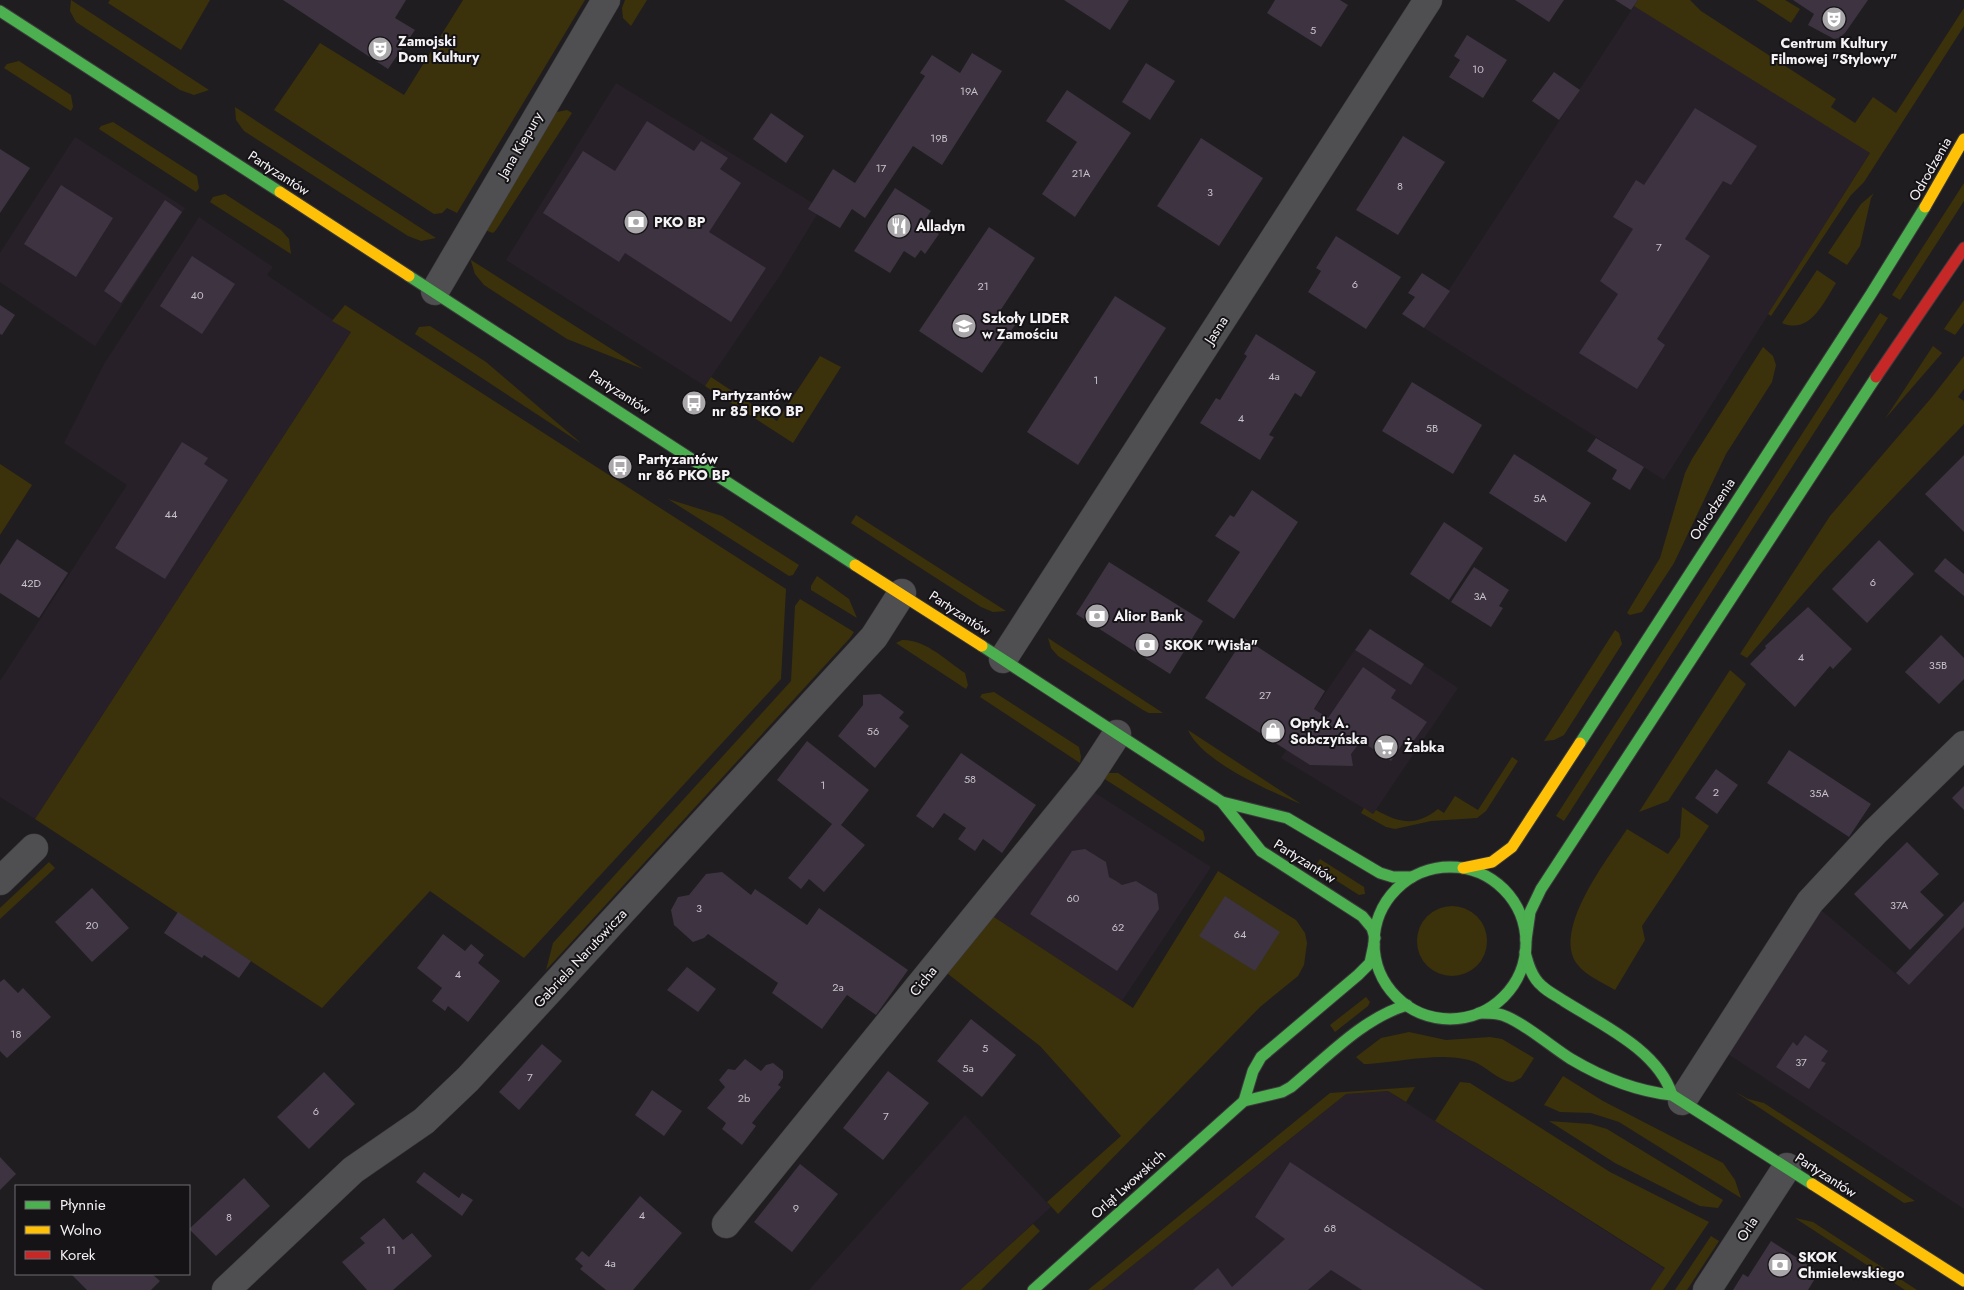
<svg xmlns="http://www.w3.org/2000/svg" width="1964" height="1290" font-family="Jost,sans-serif">
<rect width="100%" height="100%" fill="#1f1d20"/>
<g fill="#272029">
<polygon points="1638,0 1878,140 1664,480 1424,328"/>
<polygon points="616,83 821,208 779,277 705,386 506,260"/>
<polygon points="75,137 185,208 95,346 0,282 0,253"/>
<polygon points="199,217 273,267 267,275 351,332 35,819 0,797 0,681 127,485 64,443 104,364"/>
<polygon points="1369,629 1458,688 1373,814 1281,758"/>
<polygon points="1089,789 1211,867 1122,1001 991,915"/>
<polygon points="1820,909 1909,985 1964,927 1964,1209 1728,1054"/>
<polygon points="1388,1091 1665,1269 1650,1290 1102,1290 1346,1094"/>
<polygon points="965,1115 1051,1207 960,1290 809,1290"/>
</g>
<g fill="#3b320b">
<polygon points="71,0 209,90 194,95 180,90 76,22 70,11"/>
<polygon points="110,0 210,0 181,50 108,3"/>
<polygon points="463,0 585,0 457,213 447,208 442,213 434,214 274,110 320,43 404,95"/>
<polygon points="625,0 647,0 631,26 623,18 622,8"/>
<polygon points="1638,0 1690,0 1701,11 1836,99 1831,107 1855,123 1873,97 1896,113 1964,8 1964,26 1864,182 1851,195 1771,316 1768,314 1870,153 1634,6"/>
<polygon points="1756,0 1785,0 1800,9 1791,23"/>
<polygon points="19,61 71,95 73,107 71,111 4,68 7,64"/>
<polygon points="235,107 436,238 421,241 408,236 244,131 236,120"/>
<polygon points="567,110 572,113 496,230 493,233 485,230 553,116 557,112"/>
<polygon points="113,122 197,176 199,188 196,192 99,129 101,126"/>
<polygon points="1964,183 1964,201 1900,300 1892,295"/>
<polygon points="1874,193 1871,198 1860,246 1847,265 1828,253 1861,204"/>
<polygon points="225,194 281,230 289,239 291,254 210,202 213,197"/>
<polygon points="471,261 471,260 643,369 567,339 484,285 475,274"/>
<path d="M1817,270L1836,283C1824,302 1810,335 1782,323Z"/>
<polygon points="1964,300 1964,323 1955,335 1944,329"/>
<polygon points="345,305 786,589 781,679 524,958 430,891 322,1008 35,819 351,332 332,321"/>
<polygon points="1880,313 1888,318 1564,821 1556,816"/>
<polygon points="430,326 486,362 582,444 415,334 419,327"/>
<polygon points="1933,346 1942,353 1885,419"/>
<polygon points="1763,347 1773,356 1776,365 1772,382 1726,454 1674,563 1642,612 1630,615 1627,613 1660,558 1685,473 1692,459"/>
<polygon points="820,356 841,367 793,443 705,386 711,377 777,421"/>
<polygon points="1964,356 1964,389 1958,397 1964,401 1964,424 1823,571 1747,658 1740,654 1830,516 1932,397"/>
<polygon points="0,464 32,485 0,535"/>
<polygon points="668,499 722,516 799,565 793,575 789,576"/>
<polygon points="856,515 1006,611 993,612 981,607 851,523"/>
<polygon points="817,576 849,599 857,618 811,590 811,586"/>
<polygon points="800,599 854,632 850,638 546,970 553,943 791,681 795,606"/>
<polygon points="1615,630 1619,633 1622,644 1564,735 1554,740 1544,741"/>
<polygon points="1048,638 1163,713 1149,713 1143,710 1058,656 1051,648"/>
<path d="M902,640C925,639 947,661 965,673L968,685L966,689L896,643Z"/>
<polygon points="1730,670 1746,684 1668,801 1639,812"/>
<polygon points="994,692 1079,747 1081,757 1080,763 980,697 982,694"/>
<path d="M1188,730L1301,804C1271,792 1201,761 1188,730Z"/>
<path d="M1512,757L1518,761L1486,811L1477,818L1431,821L1395,829L1386,827L1361,813L1364,808L1373,814L1376,810C1399,823 1416,827 1438,809L1444,813L1455,796L1478,810Z"/>
<polygon points="1108,773 1118,773 1203,831 1205,839 1203,842 1100,776"/>
<path d="M1682,807L1709,826L1642,926L1645,940L1615,990C1603,983 1585,975 1577,964C1552,929 1608,859 1627,829L1668,854L1680,837Z"/>
<polygon points="1320,859 1364,887 1365,894 1359,895 1315,867"/>
<polygon points="49,862 55,868 0,919 0,908"/>
<polygon points="1218,871 1296,920 1305,933 1307,943 1304,965 1298,976 1260,1007 1058,1214 1047,1202 1121,1136 1040,1046 943,970 991,915 1133,1008"/>
<circle cx="1452" cy="941" r="35"/>
<polygon points="1366,997 1370,1002 1368,1006 1335,1032 1330,1025"/>
<path d="M1409,1032L1446,1040L1490,1037L1502,1039L1534,1058L1521,1078L1513,1082C1497,1081 1485,1064 1469,1060C1440,1052 1398,1062 1368,1064H1364L1356,1057L1381,1038Z"/>
<polygon points="1563,1076 1603,1101 1723,1163 1735,1180 1741,1198 1619,1122 1591,1113 1560,1112 1544,1105"/>
<polygon points="1460,1082 1470,1083 1610,1172 1709,1222 1663,1290 1650,1290 1665,1268 1435,1121"/>
<polygon points="1415,1087 1406,1102 1388,1091 1346,1094 1102,1290 1088,1290 1330,1093"/>
<polygon points="1734,1091 1748,1099 1764,1103 1915,1201 1904,1203"/>
<polygon points="1549,1121 1590,1124 1607,1129 1723,1200 1718,1208 1700,1206 1615,1163"/>
<polygon points="1795,1218 1813,1222 1917,1290 1905,1290"/>
<polygon points="1033,1224 1040,1231 981,1290 960,1290"/>
<polygon points="1711,1236 1719,1241 1687,1290 1675,1290"/>
</g>
<g fill="#3d3341">
<polygon points="283,0 406,0 395,18 415,30 388,69"/>
<polygon points="1064,0 1129,0 1110,30"/>
<polygon points="1275,0 1340,0 1348,5 1321,47 1267,13"/>
<polygon points="1515,0 1564,0 1549,22"/>
<polygon points="1615,0 1638,0 1631,10"/>
<polygon points="1793,0 1868,0 1845,33 1839,38 1834,39 1808,25 1814,14"/>
<polygon points="1467,35 1507,60 1483,98 1449,77 1460,60 1454,56"/>
<polygon points="972,53 1002,71 942,165 913,146 865,218 852,209 840,228 808,209 833,169 855,183 925,76 920,73 932,55 960,73"/>
<polygon points="1146,63 1175,81 1150,120 1122,102"/>
<polygon points="1554,72 1580,90 1559,120 1532,101"/>
<polygon points="1067,90 1131,133 1075,217 1042,194 1077,142 1046,121"/>
<polygon points="1695,108 1757,146 1731,185 1723,181 1685,239 1710,256 1657,339 1665,345 1637,389 1579,353 1618,294 1600,281 1633,229 1613,217 1636,180 1644,185"/>
<polygon points="771,113 804,136 786,163 753,139"/>
<polygon points="647,121 694,151 701,141 728,158 720,169 741,183 709,232 766,268 731,322 625,253 619,262 543,213 583,151 615,171"/>
<polygon points="1403,136 1445,162 1398,235 1356,210"/>
<polygon points="1201,138 1263,178 1219,246 1157,206"/>
<polygon points="0,149 30,168 0,213"/>
<polygon points="61,185 113,218 76,277 24,244"/>
<polygon points="895,188 931,211 923,223 939,234 925,254 921,250 915,258 904,251 890,273 854,251"/>
<polygon points="165,200 182,212 121,303 104,291"/>
<polygon points="989,227 1035,258 998,314 1015,325 982,373 919,331"/>
<polygon points="1336,236 1401,277 1366,329 1308,292 1321,271 1316,268"/>
<polygon points="192,256 235,284 202,334 160,306"/>
<polygon points="1422,273 1450,291 1424,328 1402,314 1415,297 1408,293"/>
<polygon points="1115,296 1166,328 1078,465 1027,432"/>
<polygon points="0,305 15,315 2,335 0,334"/>
<polygon points="1256,334 1316,372 1301,397 1295,393 1269,435 1274,437 1260,460 1200,423 1216,398 1220,400 1247,356 1244,354"/>
<polygon points="1412,382 1482,425 1453,474 1382,431"/>
<polygon points="1596,438 1644,467 1630,490 1612,479 1617,470 1587,451"/>
<polygon points="182,442 208,458 204,464 228,480 165,579 115,548"/>
<polygon points="1514,454 1591,503 1566,542 1489,493"/>
<polygon points="1964,455 1964,532 1925,494"/>
<polygon points="1252,490 1298,522 1234,619 1207,601 1240,552 1215,536 1230,515 1234,517"/>
<polygon points="1444,522 1483,548 1449,600 1410,574"/>
<polygon points="17,539 68,573 39,618 0,593 0,565"/>
<polygon points="1879,540 1914,574 1867,623 1832,589"/>
<polygon points="1945,558 1964,574 1964,596 1934,571"/>
<polygon points="1109,562 1203,621 1170,674 1076,614"/>
<polygon points="1474,567 1509,590 1499,606 1503,608 1491,627 1451,602"/>
<polygon points="1808,607 1852,649 1833,669 1830,666 1795,707 1750,664 1766,648 1765,646"/>
<polygon points="1370,629 1424,664 1411,685 1355,650"/>
<polygon points="1941,635 1964,658 1964,679 1939,704 1905,672"/>
<polygon points="1244,638 1325,691 1314,709 1328,718 1363,667 1396,690 1391,698 1427,722 1410,746 1404,742 1391,761 1361,741 1351,754 1353,766 1310,765 1205,698"/>
<polygon points="880,694 904,712 899,718 909,726 875,768 838,736 863,705 863,695"/>
<polygon points="807,741 869,790 841,825 865,845 824,892 809,879 801,889 788,878 832,824 777,780"/>
<polygon points="1789,750 1871,804 1849,837 1767,783"/>
<polygon points="961,753 1036,805 1002,853 983,839 975,851 958,839 966,828 944,813 933,828 916,816"/>
<polygon points="1716,769 1738,785 1717,814 1695,798"/>
<polygon points="1964,786 1964,810 1952,798"/>
<polygon points="1907,842 1939,874 1920,892 1944,915 1910,950 1854,894"/>
<polygon points="1085,849 1106,862 1109,877 1116,881 1122,885 1136,881 1157,894 1159,909 1117,971 1030,914 1072,851"/>
<polygon points="722,872 751,895 755,889 807,925 819,908 908,970 876,1015 847,995 822,1029 772,993 778,983 708,934 704,938 693,942 674,925 671,910 678,897 689,895 706,874"/>
<polygon points="92,888 129,928 92,962 55,922"/>
<polygon points="1225,896 1280,932 1255,971 1199,936"/>
<polygon points="1964,901 1964,927 1909,985 1896,973"/>
<polygon points="178,912 251,961 239,978 204,955 202,958 164,933"/>
<polygon points="443,934 465,951 471,944 484,955 478,963 500,981 468,1022 448,1006 445,1011 432,1001 442,988 417,968"/>
<polygon points="687,967 716,989 698,1012 667,990"/>
<polygon points="4,979 18,993 23,988 51,1017 7,1058 0,1051 0,982"/>
<polygon points="971,1019 1016,1055 982,1097 937,1061"/>
<polygon points="1805,1035 1828,1051 1821,1061 1826,1063 1809,1089 1776,1067 1793,1042 1797,1046"/>
<polygon points="542,1044 562,1061 519,1110 499,1092"/>
<polygon points="745,1059 761,1071 766,1065 773,1063 783,1071 783,1078 778,1085 781,1087 752,1123 756,1126 742,1145 722,1129 726,1123 707,1108 725,1087 719,1080 728,1069 735,1070"/>
<polygon points="888,1071 929,1103 883,1160 843,1128"/>
<polygon points="324,1072 355,1104 309,1149 277,1117"/>
<polygon points="652,1090 682,1111 664,1136 635,1115"/>
<polygon points="0,1157 16,1174 0,1190"/>
<polygon points="1290,1162 1484,1290 1362,1290 1331,1270 1308,1290 1193,1290 1218,1268 1232,1287 1285,1239 1255,1217"/>
<polygon points="800,1164 838,1194 792,1252 754,1222"/>
<polygon points="424,1172 459,1198 462,1193 473,1200 462,1216 416,1182"/>
<polygon points="244,1178 270,1206 216,1256 189,1229"/>
<polygon points="640,1196 682,1233 633,1290 606,1290 580,1269 583,1266 575,1259 582,1251 589,1257"/>
<polygon points="384,1218 403,1240 412,1233 432,1256 393,1290 367,1290 342,1262 365,1243 360,1238"/>
<polygon points="1771,1241 1819,1272 1808,1290 1733,1290 1743,1274 1748,1277"/>
<polygon points="71,1274 152,1274 160,1281 151,1290 87,1290"/>
</g>
<g fill="none" stroke-linecap="round" stroke-linejoin="round">
<defs>
<g id="street">
<polyline points="435,291 606,0"/>
<polyline points="1003,659 1428,0"/>
<polyline points="0,881 34,848"/>
<polyline points="1682,1101 1810,902 1875,832 1964,745"/>
<polyline points="726,1224 1089,777 1117,734"/>
<polyline points="226,1290 353,1170 424,1121 468,1079 874,637 902,593"/>
<polyline points="1707,1290 1787,1167"/>
</g>
<g id="fast">
<polyline points="0,11 280,192"/>
<polyline points="409,276 855,565"/>
<polyline points="982,646 1222,802 1261,851 1362,916 1372,928 1375,938"/>
<polyline points="1580,743 1871,294 1925,207"/>
<polyline points="1222,802 1287,818 1380,873 1393,877 1412,877"/>
<circle cx="1450" cy="943" r="76"/>
<polyline points="1526,940 1530,912 1541,889 1876,377"/>
<path d="M1525,952C1528,964 1532,978 1542,986C1548,992 1557,996 1564,1001C1602,1025 1658,1050 1672,1095"/>
<path d="M1479,1013C1485,1013 1492,1013 1498,1014C1517,1017 1553,1048 1571,1059C1603,1078 1635,1091 1672,1095L1812,1184"/>
<polyline points="1244,1101 1253,1071 1261,1057 1358,975 1370,963 1374,944"/>
<path d="M1033,1290L1244,1101L1282,1092L1291,1087C1326,1058 1363,1018 1407,1005"/>
</g>
<g id="slow">
<polyline points="280,192 409,276"/>
<polyline points="1925,207 1964,139"/>
<polyline points="855,565 982,646"/>
<polyline points="1463,868 1492,862 1512,847 1580,743"/>
<polyline points="1812,1184 1964,1281"/>
</g>
<polyline id="jam" points="1876,377 1964,248"/>
</defs>
<use href="#street" stroke="#3c3a3c" stroke-width="29"/>
<use href="#fast" stroke="#3c3a3c" stroke-width="13"/>
<use href="#slow" stroke="#3c3a3c" stroke-width="13"/>
<use href="#jam" stroke="#3c3a3c" stroke-width="13"/>
<use href="#street" stroke="#4f4e50" stroke-width="28"/>
<use href="#fast" stroke="#4caf50" stroke-width="11"/>
<use href="#slow" stroke="#ffc107" stroke-width="11"/>
<use href="#jam" stroke="#c62828" stroke-width="11"/>
</g>
<defs>
<symbol id="theatre-disc" viewBox="-11 -11 22 22"><circle r="9.5" fill="#aaa7ab" stroke="#161317"/><path d="M-5-5.5Q0-4 5-5.5V0Q5 5 0 6Q-5 5-5 0ZM-3.3-2.5H-1v1.5H-3.3ZM1-2.5H3.3v1.5H1ZM-2.8 1Q0 5.5 2.8 1Z" fill="#fff"/></symbol>
<symbol id="bank-disc" viewBox="-11 -11 22 22"><circle r="9.5" fill="#aaa7ab" stroke="#161317"/><path d="M-6-4H6V4H-6ZM0-2.3a2.3 2.3 0 1 0 0 4.6a2.3 2.3 0 1 0 0-4.6Z" fill="#fff"/></symbol>
<symbol id="restaurant-disc" viewBox="-11 -11 22 22"><circle r="9.5" fill="#aaa7ab" stroke="#161317"/><path d="M-5-6h1v4h1v-4h1v4h1v-4h1v5L-1.5 .5V6h-2V.5L-5-1ZM5-6V6H3V1.5H1.5Q1.5-4 5-6Z" fill="#fff"/></symbol>
<symbol id="university-disc" viewBox="-11 -11 22 22"><circle r="9.5" fill="#aaa7ab" stroke="#161317"/><path d="M0-5L7-2L0 1L-7-2ZM-4 1L0 2.5L4 1V4Q0 6-4 4Z" fill="#fff"/></symbol>
<symbol id="bus-disc" viewBox="-11 -11 22 22"><circle r="9.5" fill="#aaa7ab" stroke="#161317"/><path d="M-5-6H5V4H4V6H2V4H-2V6H-4V4H-5ZM-3.5-4V0h7V-4ZM-3.5 1.2v1.5H-2V1.2ZM2 1.2v1.5H3.5V1.2Z" fill="#fff"/></symbol>
<symbol id="shop-disc" viewBox="-11 -11 22 22"><circle r="9.5" fill="#aaa7ab" stroke="#161317"/><path d="M-5-2.5h2.3a2.7 3.5 0 0 1 5.4 0H5L5.5 6h-11ZM-1.5-2.5h3a1.5 2.3 0 0 0-3 0Z" fill="#fff"/></symbol>
<symbol id="supermarket-disc" viewBox="-11 -11 22 22"><circle r="9.5" fill="#aaa7ab" stroke="#161317"/><path d="M-6-5.5h2.5l.6 2H6L4.5 2H-2.5L-4.4-4H-6ZM-1.5 3.2a1.3 1.3 0 1 0 .1 0ZM3 3.2a1.3 1.3 0 1 0 .1 0Z" fill="#fff"/></symbol>
</defs>
<g fill-rule="evenodd">
<use href="#theatre-disc" x="1820" y="5" width="28" height="28"/>
<use href="#theatre-disc" x="366" y="35" width="28" height="28"/>
<use href="#bank-disc" x="622" y="208" width="28" height="28"/>
<use href="#restaurant-disc" x="885" y="212" width="28" height="28"/>
<use href="#university-disc" x="950" y="312" width="28" height="28"/>
<use href="#bus-disc" x="680" y="389" width="28" height="28"/>
<use href="#bus-disc" x="606" y="453" width="28" height="28"/>
<use href="#bank-disc" x="1083" y="602" width="28" height="28"/>
<use href="#bank-disc" x="1133" y="631" width="28" height="28"/>
<use href="#shop-disc" x="1259" y="717" width="28" height="28"/>
<use href="#supermarket-disc" x="1372" y="733" width="28" height="28"/>
<use href="#bank-disc" x="1766" y="1251" width="28" height="28"/>
</g>
<g text-anchor="middle" stroke-width="4" stroke-linejoin="round" paint-order="stroke">
<g font-size="11" fill="#c7c2c9">
<text x="1313" y="34">5</text>
<text x="1478" y="73">10</text>
<text x="969" y="95">19A</text>
<text x="939" y="142">19B</text>
<text x="881" y="172">17</text>
<text x="1081" y="177">21A</text>
<text x="1400" y="190">8</text>
<text x="1210" y="196">3</text>
<text x="1659" y="251">7</text>
<text x="1355" y="288">6</text>
<text x="983" y="290">21</text>
<text x="197" y="299">40</text>
<text x="1274" y="380">4a</text>
<text x="1096" y="384">1</text>
<text x="1241" y="422">4</text>
<text x="1432" y="432">5B</text>
<text x="1540" y="502">5A</text>
<text x="171" y="518">44</text>
<text x="1873" y="586">6</text>
<text x="31" y="587">42D</text>
<text x="1480" y="600">3A</text>
<text x="1801" y="661">4</text>
<text x="1938" y="669">35B</text>
<text x="1265" y="699">27</text>
<text x="873" y="735">56</text>
<text x="970" y="783">58</text>
<text x="823" y="789">1</text>
<text x="1716" y="796">2</text>
<text x="1819" y="797">35A</text>
<text x="1073" y="902">60</text>
<text x="1899" y="909">37A</text>
<text x="699" y="912">3</text>
<text x="92" y="929">20</text>
<text x="1118" y="931">62</text>
<text x="1240" y="938">64</text>
<text x="458" y="978">4</text>
<text x="838" y="991">2a</text>
<text x="16" y="1038">18</text>
<text x="985" y="1052">5</text>
<text x="1801" y="1066">37</text>
<text x="968" y="1072">5a</text>
<text x="530" y="1081">7</text>
<text x="744" y="1102">2b</text>
<text x="316" y="1115">6</text>
<text x="886" y="1120">7</text>
<text x="796" y="1212">9</text>
<text x="642" y="1219">4</text>
<text x="229" y="1221">8</text>
<text x="1330" y="1232">68</text>
<text x="391" y="1254">11</text>
<text x="610" y="1267">4a</text>
</g>
<g font-size="14" font-weight="bold" fill="#f5f2f6" stroke="#161317" text-anchor="start">
<text x="398" y="46">Zamojski<tspan x="398" dy="16">Dom Kultury</tspan></text>
<text x="1834" y="48" text-anchor="middle">Centrum Kultury<tspan x="1834" dy="16">Filmowej "Stylowy"</tspan></text>
<text x="654" y="227">PKO BP</text>
<text x="916" y="231">Alladyn</text>
<text x="982" y="323">Szkoły LIDER<tspan x="982" dy="16">w Zamościu</tspan></text>
<text x="712" y="400">Partyzantów<tspan x="712" dy="16">nr 85 PKO BP</tspan></text>
<text x="638" y="464">Partyzantów<tspan x="638" dy="16">nr 86 PKO BP</tspan></text>
<text x="1114" y="621">Alior Bank</text>
<text x="1164" y="650">SKOK "Wisła"</text>
<text x="1290" y="728">Optyk A.<tspan x="1290" dy="16">Sobczyńska</tspan></text>
<text x="1404" y="752">Żabka</text>
<text x="1798" y="1262">SKOK<tspan x="1798" dy="16">Chmielewskiego</tspan></text>
</g>
<g font-size="14" fill="#f5f2f6" stroke="#161317">
<text transform="translate(520 145) rotate(-60)" y="5">Jana Kiepury</text>
<text transform="translate(1930 169) rotate(-60)" y="5">Odrodzenia</text>
<text transform="translate(279 173) rotate(33)" y="5">Partyzantów</text>
<text transform="translate(1216 330) rotate(-57)" y="5">Jasna</text>
<text transform="translate(620 392) rotate(33)" y="5">Partyzantów</text>
<text transform="translate(1712 509) rotate(-57)" y="5">Odrodzenia</text>
<text transform="translate(960 613) rotate(33)" y="5">Partyzantów</text>
<text transform="translate(1305 861) rotate(32)" y="5">Partyzantów</text>
<text transform="translate(580 958) rotate(-47)" y="5">Gabriela Narutowicza</text>
<text transform="translate(923 981) rotate(-51)" y="5">Cicha</text>
<text transform="translate(1826 1175) rotate(33)" y="5">Partyzantów</text>
<text transform="translate(1128 1184) rotate(-42)" y="5">Orląt Lwowskich</text>
<text transform="translate(1747 1229) rotate(-57)" y="5">Orla</text>
</g>
</g>
<rect x="15" y="1185" width="175" height="90" fill="#161317" stroke="#6f6c70"/>
<rect x="25" y="1201" width="25" height="8" fill="#4caf50" stroke="#6f6c70"/>
<text x="60" y="1210" font-size="15" fill="#f5f2f6">Płynnie</text>
<rect x="25" y="1226" width="25" height="8" fill="#ffc107" stroke="#6f6c70"/>
<text x="60" y="1235" font-size="15" fill="#f5f2f6">Wolno</text>
<rect x="25" y="1251" width="25" height="8" fill="#c62828" stroke="#6f6c70"/>
<text x="60" y="1260" font-size="15" fill="#f5f2f6">Korek</text>
</svg>
